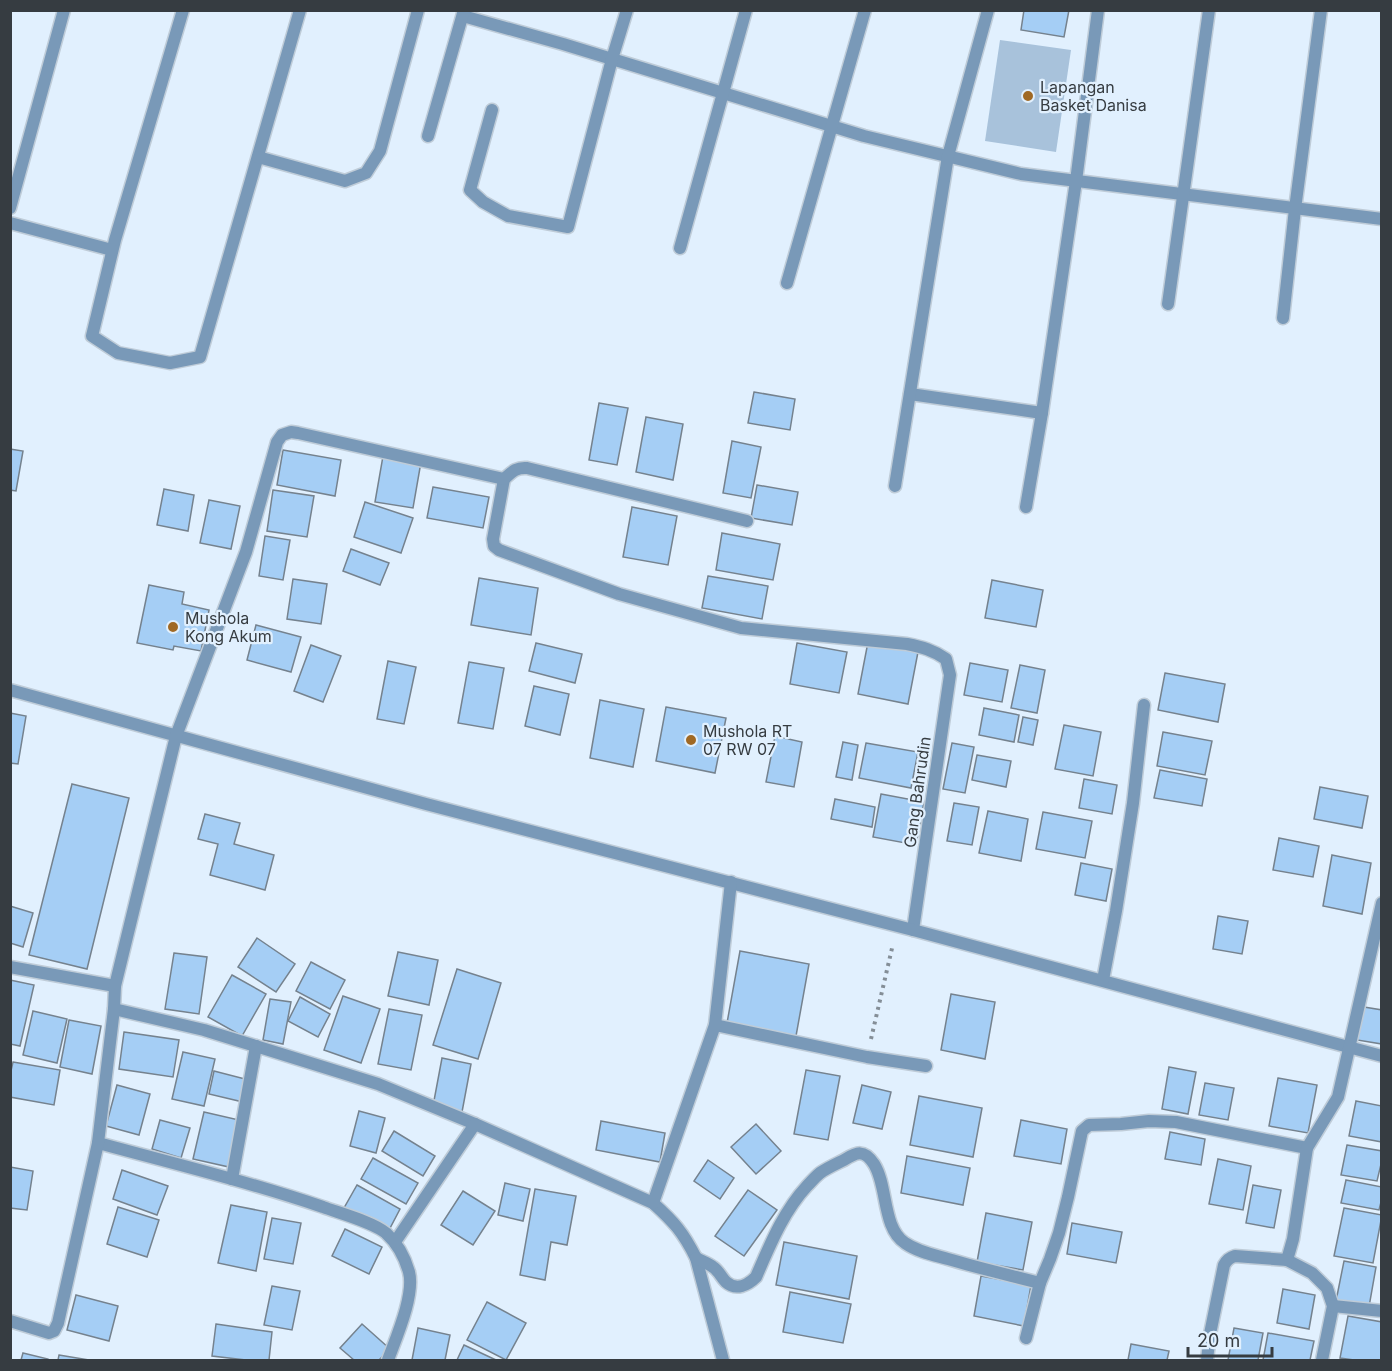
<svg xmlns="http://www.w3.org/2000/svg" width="1392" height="1371" font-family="Inter,sans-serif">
<rect width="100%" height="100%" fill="#e1f0fe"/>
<polygon fill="#a8c2db" points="1000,40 1071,50 1056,152 985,141"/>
<g fill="#a5cef5" stroke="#75828e" stroke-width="1.5">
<polygon points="1024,10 1069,10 1064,37 1021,30"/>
<polygon points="754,392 795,399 790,430 748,423"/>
<polygon points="599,403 628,408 617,465 589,460"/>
<polygon points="646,417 683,424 673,480 636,472"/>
<polygon points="732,441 761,447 751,498 723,493"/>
<polygon points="10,449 23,451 16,491 10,490"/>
<polygon points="283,450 341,460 335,496 277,485"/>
<polygon points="383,456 421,462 413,508 375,502"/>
<polygon points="757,485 798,492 792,525 751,518"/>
<polygon points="433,487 489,497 483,528 427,518"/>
<polygon points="164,489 194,495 188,531 157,525"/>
<polygon points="273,490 314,496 307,537 267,531"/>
<polygon points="209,500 240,506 231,549 200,543"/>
<polygon points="365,502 413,518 401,553 354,537"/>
<polygon points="632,507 677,516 668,565 623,557"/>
<polygon points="722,533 780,544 773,580 716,570"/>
<polygon points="265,536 290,540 283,580 259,576"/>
<polygon points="351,549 389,563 380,585 343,571"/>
<polygon points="708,576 768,586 762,619 702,608"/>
<polygon points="479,578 538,588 531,635 471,625"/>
<polygon points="293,579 327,584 321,624 287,619"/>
<polygon points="992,580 1043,590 1036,627 985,618"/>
<polygon points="149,585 184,592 182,604 209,610 201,651 174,646 173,650 137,643"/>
<polygon points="256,625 301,637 291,672 247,660"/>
<polygon points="868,642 918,652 908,704 858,694"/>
<polygon points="536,643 582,654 575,683 529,671"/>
<polygon points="797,643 847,652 839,693 790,684"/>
<polygon points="311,645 341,656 323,702 294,691"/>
<polygon points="388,661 416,667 404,724 377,719"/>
<polygon points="469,662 504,668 493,729 458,723"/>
<polygon points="970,663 1008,670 1002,702 964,695"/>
<polygon points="1020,665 1045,670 1037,713 1011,708"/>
<polygon points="1165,673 1225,684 1218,722 1158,710"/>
<polygon points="534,686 569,694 560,735 525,726"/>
<polygon points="600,700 644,709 633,767 590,758"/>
<polygon points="666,707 726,718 715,773 656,761"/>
<polygon points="984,708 1019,715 1014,742 979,735"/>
<polygon points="10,713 26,716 18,764 10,763"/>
<polygon points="1023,717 1038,720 1033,745 1018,742"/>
<polygon points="1064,725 1101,732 1093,776 1055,769"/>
<polygon points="1163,732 1212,741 1205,775 1157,766"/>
<polygon points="775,736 802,742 794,787 766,782"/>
<polygon points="843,742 858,745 852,780 836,777"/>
<polygon points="866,743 918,752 911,788 859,778"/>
<polygon points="952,743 974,747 965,793 943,789"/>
<polygon points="977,755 1011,761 1006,787 972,780"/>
<polygon points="1160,770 1207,779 1202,806 1154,798"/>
<polygon points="1084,779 1117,785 1112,814 1079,808"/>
<polygon points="72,784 129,798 87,969 29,955"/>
<polygon points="1320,787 1368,796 1362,828 1314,819"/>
<polygon points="881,794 924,802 916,845 873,837"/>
<polygon points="835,799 875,807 872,827 831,819"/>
<polygon points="954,803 979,807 972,845 947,841"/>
<polygon points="988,811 1028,819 1021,861 979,853"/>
<polygon points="1043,812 1092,821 1085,858 1036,849"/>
<polygon points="205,814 240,823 234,844 274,855 265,890 210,875 218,844 198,839"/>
<polygon points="1279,838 1319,846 1313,877 1273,870"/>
<polygon points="1332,855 1371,863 1362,914 1323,906"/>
<polygon points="1081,863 1112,869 1106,901 1075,895"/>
<polygon points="10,906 33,913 23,947 10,943"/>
<polygon points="1218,916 1248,921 1242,954 1213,949"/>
<polygon points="257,938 295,964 276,992 238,967"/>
<polygon points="740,951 809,964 796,1036 727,1023"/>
<polygon points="398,952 438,960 429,1005 388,996"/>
<polygon points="174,953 207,957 199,1014 165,1009"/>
<polygon points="311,962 345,980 330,1009 296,991"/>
<polygon points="457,969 501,983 478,1059 433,1045"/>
<polygon points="232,975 266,994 242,1036 208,1017"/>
<polygon points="10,980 34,985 20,1046 10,1044"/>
<polygon points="951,994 995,1002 985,1059 941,1050"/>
<polygon points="343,996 380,1009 361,1063 324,1050"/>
<polygon points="300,997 330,1014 318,1037 288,1021"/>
<polygon points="270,999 291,1002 283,1044 263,1040"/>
<polygon points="1364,1007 1382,1010 1382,1044 1357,1040"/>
<polygon points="389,1009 422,1015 411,1070 378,1064"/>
<polygon points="33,1011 67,1019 57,1063 23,1055"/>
<polygon points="69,1020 101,1026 92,1074 60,1067"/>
<polygon points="124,1032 179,1040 173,1077 119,1069"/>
<polygon points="183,1052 215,1059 204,1106 172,1099"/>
<polygon points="442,1058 471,1064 462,1112 433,1106"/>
<polygon points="13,1062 60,1070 54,1105 10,1097 10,1075"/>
<polygon points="1169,1067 1196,1072 1188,1114 1162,1109"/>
<polygon points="806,1070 840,1076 828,1140 794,1134"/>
<polygon points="214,1071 249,1080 243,1102 209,1094"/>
<polygon points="1278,1078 1317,1085 1308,1133 1269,1126"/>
<polygon points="1205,1083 1234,1088 1228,1120 1199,1115"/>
<polygon points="117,1085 150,1094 139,1135 106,1126"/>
<polygon points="862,1085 891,1092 882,1129 853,1123"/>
<polygon points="919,1096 982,1108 973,1157 910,1145"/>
<polygon points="1356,1101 1382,1106 1382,1142 1349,1136"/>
<polygon points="359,1111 385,1118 376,1153 350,1146"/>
<polygon points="204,1112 239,1120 229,1167 193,1159"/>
<polygon points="160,1120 190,1128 181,1158 152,1149"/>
<polygon points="1021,1120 1067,1129 1061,1164 1014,1156"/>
<polygon points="601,1121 665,1133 660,1162 596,1150"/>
<polygon points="756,1124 781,1151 756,1174 731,1147"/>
<polygon points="394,1131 435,1156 423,1176 382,1151"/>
<polygon points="1170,1132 1205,1139 1201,1165 1165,1159"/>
<polygon points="1347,1145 1382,1151 1382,1160 1377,1181 1341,1175"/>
<polygon points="907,1156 970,1168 963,1205 901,1193"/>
<polygon points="373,1158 418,1183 406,1204 361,1179"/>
<polygon points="1218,1159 1251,1166 1243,1210 1209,1204"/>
<polygon points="708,1160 734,1178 720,1199 694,1181"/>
<polygon points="10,1167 33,1171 27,1210 10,1208"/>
<polygon points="122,1170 168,1186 157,1215 113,1199"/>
<polygon points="1346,1180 1382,1187 1382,1198 1379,1210 1341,1203"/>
<polygon points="505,1183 530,1189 523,1221 498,1215"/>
<polygon points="357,1185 400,1209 388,1232 344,1208"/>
<polygon points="1253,1185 1281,1190 1274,1228 1246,1223"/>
<polygon points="535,1189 576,1196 567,1245 551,1242 545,1280 520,1275"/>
<polygon points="748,1190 777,1210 744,1256 715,1236"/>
<polygon points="463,1191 495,1211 473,1245 441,1225"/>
<polygon points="231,1205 267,1212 256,1271 218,1263"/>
<polygon points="118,1207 159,1220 147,1257 107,1244"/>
<polygon points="1344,1208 1382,1215 1373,1263 1334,1256"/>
<polygon points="986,1213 1032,1222 1023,1270 977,1262"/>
<polygon points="272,1218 301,1223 293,1264 264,1259"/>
<polygon points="1072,1223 1122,1232 1116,1263 1067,1254"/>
<polygon points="345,1229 382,1247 369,1274 332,1256"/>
<polygon points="784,1242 857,1256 849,1299 776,1285"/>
<polygon points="1344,1261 1376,1267 1369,1307 1336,1301"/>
<polygon points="981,1276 1031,1285 1024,1326 974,1316"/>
<polygon points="272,1286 300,1291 292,1330 264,1325"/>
<polygon points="1283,1289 1315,1295 1309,1329 1277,1323"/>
<polygon points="790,1292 851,1304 843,1343 783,1332"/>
<polygon points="76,1295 118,1306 109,1341 67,1330"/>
<polygon points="487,1302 526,1323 506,1360 467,1340"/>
<polygon points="1348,1316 1382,1322 1382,1360 1354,1360 1340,1358"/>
<polygon points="216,1324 272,1332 269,1360 246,1360 212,1356"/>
<polygon points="362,1324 390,1349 379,1360 354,1360 340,1348"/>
<polygon points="418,1328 450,1335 445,1360 412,1360"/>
<polygon points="1234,1328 1263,1333 1258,1360 1228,1360"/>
<polygon points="1268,1333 1314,1341 1310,1360 1263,1360"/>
<polygon points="1131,1344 1169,1351 1167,1360 1128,1360"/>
<polygon points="464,1345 496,1360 457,1360"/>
<polygon points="23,1353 48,1359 48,1360 21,1360"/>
<polygon points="59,1355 89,1360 58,1360"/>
</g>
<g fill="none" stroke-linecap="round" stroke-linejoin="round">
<defs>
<g id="minor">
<polyline points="183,10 115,240 92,336 118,353 170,363 200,357 300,10"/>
<polyline points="463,16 563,44 864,136 1021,174 1382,219"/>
<polyline points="492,110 470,190 483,202 508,216 568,227 612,59 627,10"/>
<polyline points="428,136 464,10"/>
<polyline points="258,157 345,181 366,173 380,151 418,10"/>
<polyline points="10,208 64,10"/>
<polyline points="10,223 112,250"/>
<polyline points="680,248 746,10"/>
<polyline points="787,283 865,10"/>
<polyline points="1168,304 1209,10"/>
<polyline points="1283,318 1295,209 1321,10"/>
<polyline points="910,394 1042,413"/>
<path d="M504,479L493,539L494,546L499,550L619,594L741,628L907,644C922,647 933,650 946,659L950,675L913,930"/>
<polyline points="895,486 948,156 988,10"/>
<polyline points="1026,507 1042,413 1076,181 1098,10"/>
<polyline points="10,690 426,804 913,930 1382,1056"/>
<polyline points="10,967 115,986"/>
<polyline points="1103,980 1116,911 1133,803 1144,705"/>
<path d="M114,1009L204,1030L378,1084L475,1124L653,1203C674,1222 683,1232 696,1258L723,1360"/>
<polyline points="715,1025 867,1057 926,1066"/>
<path d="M98,1143C173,1163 249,1182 323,1207C339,1213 373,1222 386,1233C397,1243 405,1258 409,1272C415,1295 396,1338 388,1360"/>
<polyline points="232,1179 256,1046"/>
<polyline points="653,1203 715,1025 731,882"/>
<polyline points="395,1242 475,1124"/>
<path d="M696,1258C701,1261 708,1263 713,1267C719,1271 721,1277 726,1282C736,1291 748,1285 756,1277C770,1245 783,1212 807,1186C811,1182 815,1177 820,1173C827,1168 836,1164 844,1160C857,1152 864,1149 874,1164C888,1186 882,1228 905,1243C918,1252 934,1255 948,1259C978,1268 1009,1275 1040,1283"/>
<polyline points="1287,1260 1312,1273 1327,1288 1333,1306 1322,1360"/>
<polyline points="1333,1306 1382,1311"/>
<path d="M10,1321L49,1333L54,1331L58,1323L98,1143L114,1009L115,986L176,736L246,552L277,442L282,435L291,432L298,433L504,479C512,472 516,467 527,468L747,521"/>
<polyline points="1026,1338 1040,1283 1050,1259 1059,1233 1068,1197 1082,1131 1089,1125 1121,1124 1149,1121 1176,1122 1307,1148"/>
<path d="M1207,1360L1210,1334L1224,1265C1227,1260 1229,1258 1235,1256L1287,1260L1293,1239L1307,1148L1338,1097L1382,903"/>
</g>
</defs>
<use href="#minor" stroke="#bfccd8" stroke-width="15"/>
<polyline stroke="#848e97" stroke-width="4" stroke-dasharray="3 4.5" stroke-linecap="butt" points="871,1039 893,944"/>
<use href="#minor" stroke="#7999b8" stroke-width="12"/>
</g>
<g fill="#a06924" stroke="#e1f0fe" stroke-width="2">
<circle cx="1028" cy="96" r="6"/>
<circle cx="173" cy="627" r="6"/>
<circle cx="691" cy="740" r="6"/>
</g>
<g text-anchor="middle" stroke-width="4.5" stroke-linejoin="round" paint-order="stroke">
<g font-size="16" fill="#363c41" stroke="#e1f0fe" text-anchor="start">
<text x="1040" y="93">Lapangan<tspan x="1040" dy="18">Basket Danisa</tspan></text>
<text x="185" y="624">Mushola<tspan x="185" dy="18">Kong Akum</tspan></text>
<text x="703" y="737">Mushola RT<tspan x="703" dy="18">07 RW 07</tspan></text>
</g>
<g font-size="16" fill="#363c41" stroke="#e1f0fe">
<text transform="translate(917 792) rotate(-82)" y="6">Gang Bahrudin</text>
</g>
</g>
<rect width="1392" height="1371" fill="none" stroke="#363c41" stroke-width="24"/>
<path d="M1188 1347v9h84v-9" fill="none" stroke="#363c41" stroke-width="3"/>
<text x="1197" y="1347" font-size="18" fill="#363c41" stroke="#e1f0fe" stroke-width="4.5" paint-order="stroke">20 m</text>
</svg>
